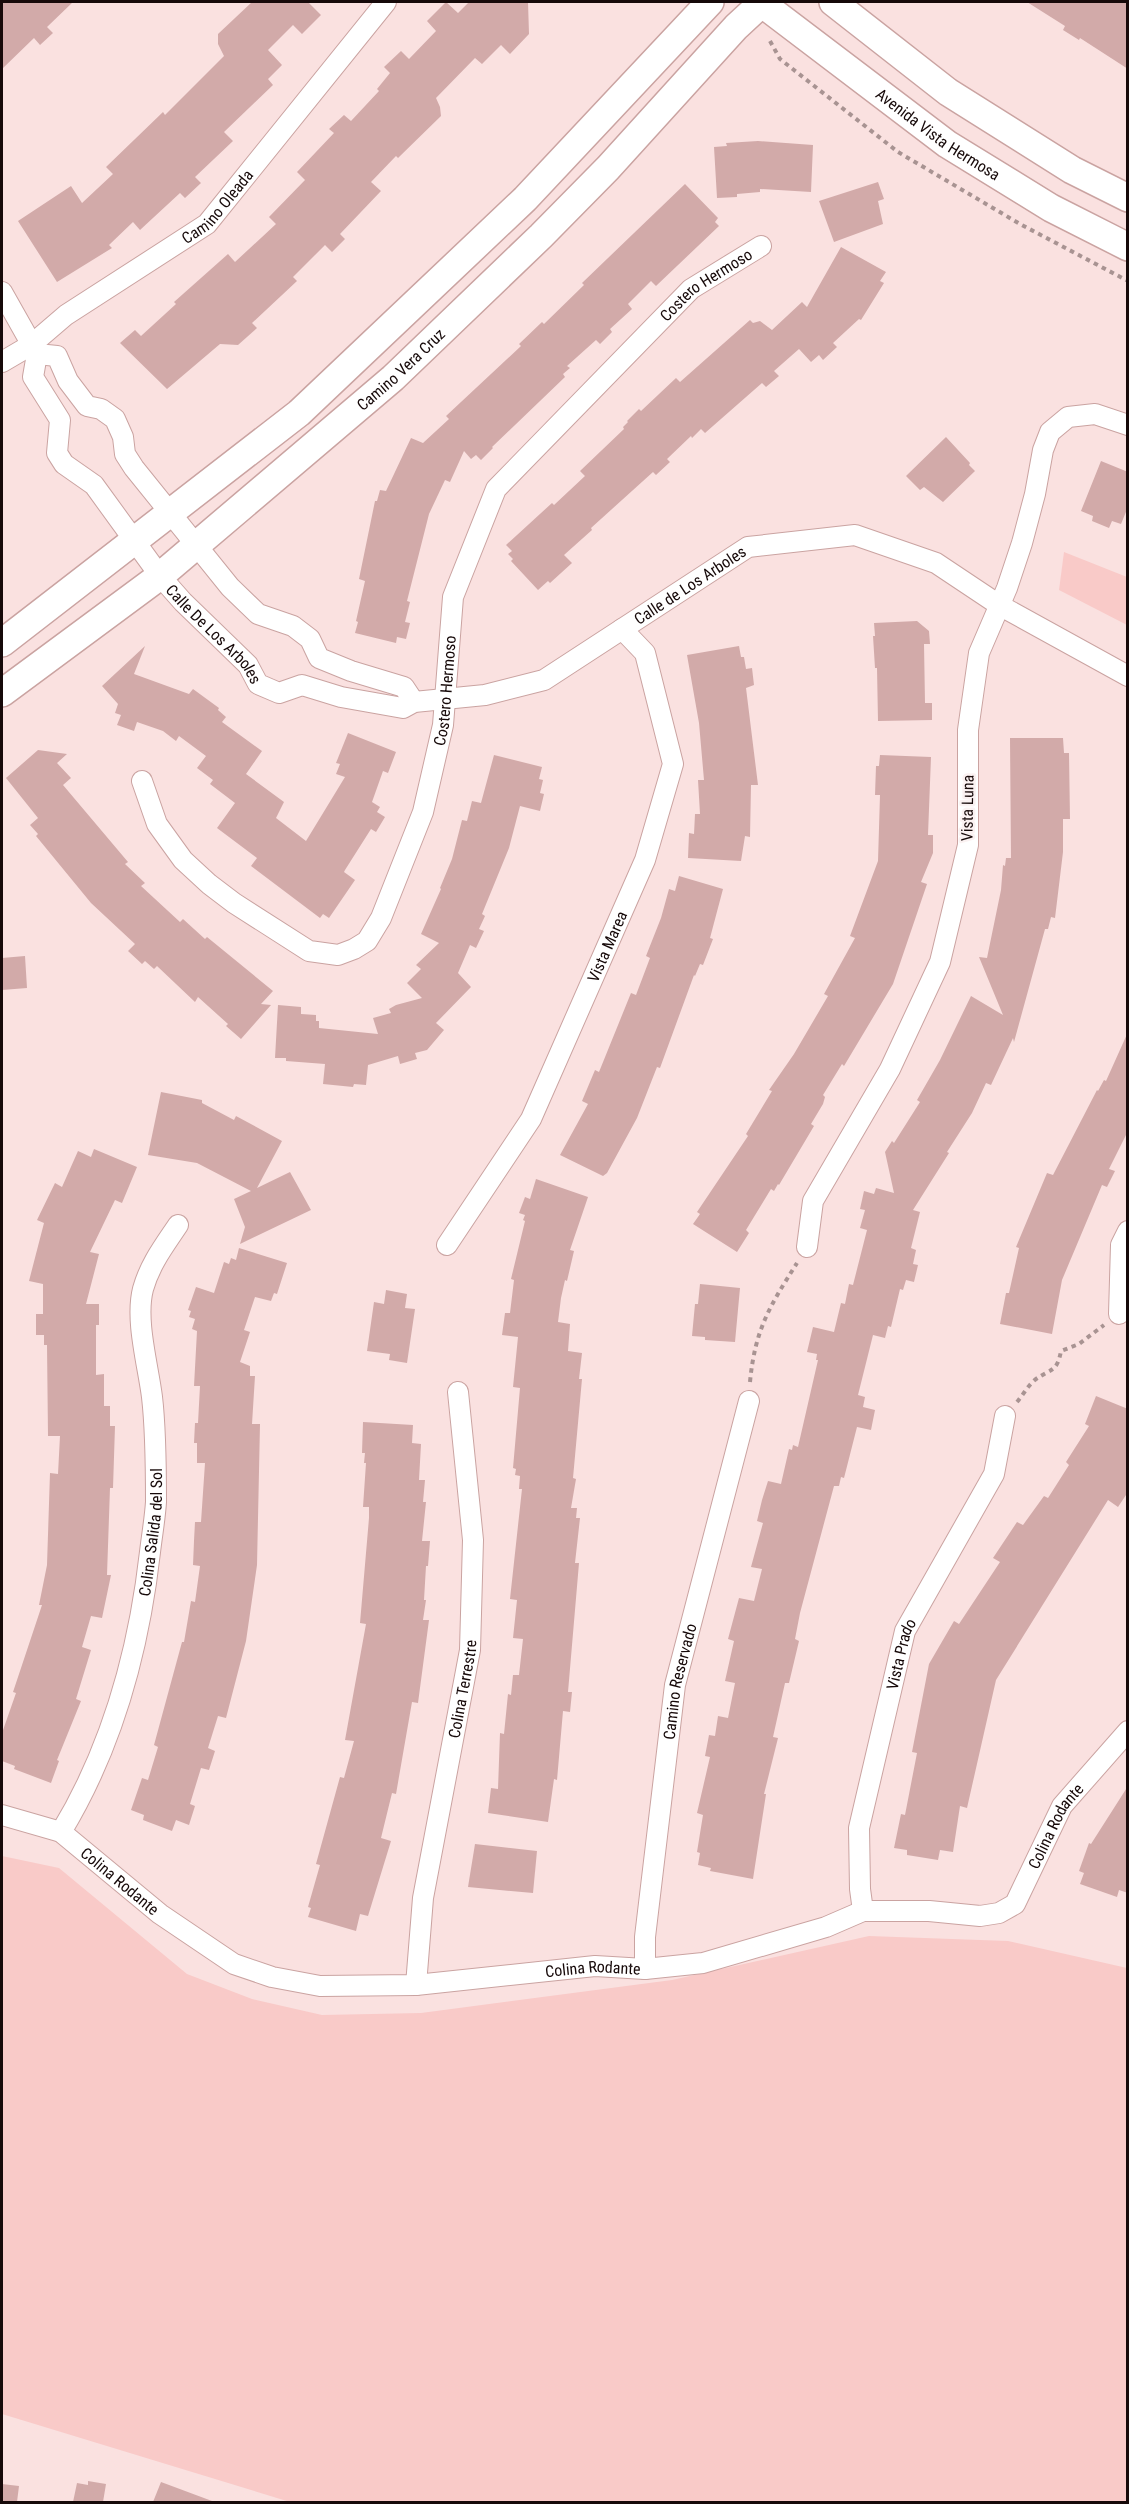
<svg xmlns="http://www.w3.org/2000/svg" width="1129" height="2504" font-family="'Roboto Condensed',sans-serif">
<rect width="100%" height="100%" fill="#fae1e0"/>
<g fill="#f9cac8">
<polygon points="1064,552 1127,577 1127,625 1059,590"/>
<polygon points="2,1856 59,1868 187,1974 252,1999 322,2015 421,2013 672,1980 869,1936 1008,1941 1127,1968 1127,2502 290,2502 2,2414"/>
</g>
<g fill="#d2aaa9">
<polygon points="2,2 73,2 47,27 53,33 40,45 34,38 2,69"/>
<polygon points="252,2 308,2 321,15 302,34 293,25 268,50 282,65 268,79 273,85 224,132 233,141 195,177 201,183 185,198 180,193 140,230 133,222 109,245 112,248 57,282 18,221 71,186 82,203 113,174 106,167 163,112 165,115 224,56 218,44 218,34"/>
<polygon points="446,2 458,13 469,2 528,2 529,34 510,54 501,45 482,64 475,58 436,98 440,107 441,116 398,158 396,156 371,182 381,191 340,234 345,239 332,252 325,245 293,277 297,281 252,323 257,328 238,345 220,344 167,389 120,343 135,330 141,336 176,304 174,302 228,254 235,262 276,224 269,217 305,180 297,172 334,133 329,129 344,115 351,121 379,91 377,89 390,73 384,67 401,51 409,59 436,31 427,21"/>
<polygon points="1027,2 1128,2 1128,69 1080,38 1079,40 1063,30 1065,26"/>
<polygon points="758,141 813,145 811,192 760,189 760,192 737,194 737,197 717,198 714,147 727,146 726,143"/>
<polygon points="878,182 884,199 878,201 883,224 834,242 819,201"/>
<polygon points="685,184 718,218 715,222 719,226 656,286 651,281 628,304 632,309 610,329 612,332 600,344 596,340 567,366 570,368 563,374 565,377 492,447 493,448 481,460 476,455 471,459 464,451 450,482 445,480 429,514 407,601 410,602 405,622 410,623 406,639 397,637 396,643 355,633 358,622 356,621 365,581 359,579 375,501 377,501 380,490 386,491 411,438 423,443 449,419 446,416 521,346 519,344 542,322 544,324 584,285 582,283"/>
<polygon points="841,247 886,272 880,281 884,283 861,320 859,319 833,343 837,347 823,360 819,355 811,362 799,349 774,371 779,376 766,387 762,383 705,433 701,429 692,438 691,436 667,459 670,462 656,475 653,472 591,528 592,530 564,555 572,563 550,583 548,581 538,590 511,561 513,559 508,554 512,551 506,545 552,503 554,505 585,476 580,471 624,429 623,427 628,422 627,421 639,409 641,411 676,378 680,382 750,320 753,323 760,321 772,330 802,302 807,307"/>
<polygon points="946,437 970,463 969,465 975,471 943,502 924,487 920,490 906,476"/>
<polygon points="1101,461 1128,472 1128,507 1121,524 1112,521 1109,528 1092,521 1093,516 1081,511"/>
<polygon points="917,621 929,631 930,644 924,644 925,703 932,703 932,720 878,721 877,668 875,668 873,636 875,636 874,623"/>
<polygon points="145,646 134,674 189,694 193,689 219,708 218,710 226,717 222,722 262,751 246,774 284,802 276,818 306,841 345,777 336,774 340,764 336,763 348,733 396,752 388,773 383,771 372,802 380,807 377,812 385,817 376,832 371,829 345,870 344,872 355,880 329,918 323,914 320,918 251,866 257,858 217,828 235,803 210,784 213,780 197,768 206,756 179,736 176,741 163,731 137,722 134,731 117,725 121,715 115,713 118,704 102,686"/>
<polygon points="739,646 741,657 744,657 746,669 752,668 754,685 746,688 758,785 751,785 750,837 745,836 741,861 688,858 689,833 694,834 695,814 700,814 698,780 704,780 699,723 687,655"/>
<polygon points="1010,738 1063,738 1064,753 1069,753 1070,819 1063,819 1063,852 1055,918 1051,917 1048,929 1045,929 1014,1042 1013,1038 991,1085 986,1083 972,1113 947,1152 949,1153 913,1210 920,1212 911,1248 916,1250 913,1264 918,1265 914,1282 906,1280 903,1290 900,1289 891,1327 888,1326 885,1338 873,1335 858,1395 865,1397 863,1407 875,1410 871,1430 857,1427 844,1478 841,1477 839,1486 834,1486 800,1613 795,1639 799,1641 789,1683 785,1683 773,1737 778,1738 764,1794 766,1794 753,1879 710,1871 711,1868 698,1865 700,1853 697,1852 703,1815 697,1813 710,1757 705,1756 709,1735 715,1736 718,1716 728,1718 735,1683 725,1681 734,1641 728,1639 739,1598 754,1601 762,1569 751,1567 763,1523 757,1521 762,1500 768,1481 781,1484 789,1449 792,1450 793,1445 798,1447 818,1360 816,1360 817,1354 807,1352 813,1327 834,1332 841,1303 845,1304 849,1284 853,1285 867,1230 860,1228 865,1210 860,1209 864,1191 874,1194 876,1188 894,1193 885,1152 892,1141 894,1143 920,1102 917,1100 940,1060 971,996 1003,1015 979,957 987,958 1001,890 1003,865 1005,866 1006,858 1011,858"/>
<polygon points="38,750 67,754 57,763 71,778 63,785 128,862 125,864 145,883 141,886 180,922 183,919 205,939 207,937 273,991 261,1004 271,1005 241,1039 226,1026 228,1024 198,997 195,1002 157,966 154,969 145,961 142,964 128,951 135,944 91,903 36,836 38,834 30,825 38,818 6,778"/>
<polygon points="494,755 542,767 539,779 543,780 540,793 544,794 540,811 520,806 509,848 482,914 485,916 479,929 484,931 476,948 470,945 458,973 471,987 436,1023 444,1030 427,1050 415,1053 417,1059 400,1064 398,1056 368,1065 366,1085 354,1084 353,1087 323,1084 325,1064 286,1061 286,1058 275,1058 278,1005 301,1007 301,1014 316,1015 316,1021 319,1021 319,1028 378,1034 373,1018 391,1013 389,1009 396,1005 422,998 407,983 421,969 416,965 439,943 421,934 441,889 440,888 452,859 462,820 467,821 472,801 481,803"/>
<polygon points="880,755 931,757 928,835 933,835 933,853 921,882 927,884 893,984 844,1066 842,1064 823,1095 825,1097 823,1104 811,1124 814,1126 779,1185 778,1184 774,1191 771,1189 746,1230 749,1233 737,1252 693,1224 700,1214 697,1212 748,1136 746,1134 772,1091 769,1090 794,1054 828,996 824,994 855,938 850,936 878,861 880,795 875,795 876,766 879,766"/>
<polygon points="679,876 723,889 710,938 713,939 703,965 700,964 695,976 694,975 660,1068 657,1067 637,1118 607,1173 603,1176 560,1155 588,1104 582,1101 595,1070 599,1072 631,993 636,995 650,958 646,956 661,918 669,889 675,891"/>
<polygon points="25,956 27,988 2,990 2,958"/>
<polygon points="1128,1032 1128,1131 1109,1169 1115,1171 1107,1187 1102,1185 1062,1280 1052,1334 1000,1324 1006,1293 1009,1293 1019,1248 1016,1247 1047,1173 1053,1175 1097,1090 1098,1091 1104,1080 1106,1081"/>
<polygon points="161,1092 202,1100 202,1103 234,1120 236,1116 282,1141 257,1188 290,1172 311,1210 240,1244 245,1227 234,1199 251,1191 197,1163 148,1155"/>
<polygon points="94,1149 137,1167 122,1203 115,1200 90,1252 99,1254 86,1304 99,1304 99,1325 96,1325 96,1375 104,1374 104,1406 110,1406 110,1426 115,1426 113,1488 110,1488 107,1575 111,1575 102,1618 91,1616 82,1647 91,1650 76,1699 81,1701 57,1760 59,1761 51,1783 14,1769 15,1766 2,1761 2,1733 16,1693 13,1692 42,1605 39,1605 47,1565 50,1473 58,1474 60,1436 48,1436 47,1345 44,1345 44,1335 36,1335 36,1314 43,1314 43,1284 29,1281 44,1223 37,1220 55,1183 62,1187 78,1151 91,1157"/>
<polygon points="536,1179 588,1197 570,1250 574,1251 567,1281 565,1280 561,1298 558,1322 570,1324 568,1351 582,1353 579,1379 582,1379 573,1478 576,1479 571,1508 577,1508 576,1518 580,1518 575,1563 579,1563 568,1692 572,1692 570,1712 563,1711 557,1780 554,1779 548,1822 488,1813 491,1788 498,1789 500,1733 504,1734 508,1694 511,1695 513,1675 519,1675 523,1639 513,1638 517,1600 510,1599 522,1489 519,1489 520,1476 515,1475 516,1469 513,1468 520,1388 513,1387 518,1337 502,1335 505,1313 510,1313 514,1280 511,1279 525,1221 523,1220 525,1215 519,1213 525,1197 530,1199"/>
<polygon points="239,1248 287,1263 277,1294 274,1293 271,1301 255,1297 244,1330 250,1332 240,1362 250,1366 250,1376 255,1376 252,1424 260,1424 257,1565 246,1641 226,1718 218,1716 208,1748 215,1751 209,1770 201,1768 190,1804 195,1806 189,1825 176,1820 172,1831 143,1820 144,1815 131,1810 142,1778 148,1780 158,1747 154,1745 182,1642 184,1642 191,1601 195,1602 200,1566 193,1565 194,1541 195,1522 201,1522 205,1463 197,1463 197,1443 194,1443 195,1423 198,1423 200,1386 194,1386 197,1331 192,1329 195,1319 189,1317 191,1311 188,1310 196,1287 214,1293 224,1262 229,1264 231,1258 236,1260"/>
<polygon points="700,1284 740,1288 735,1342 705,1340 705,1337 692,1336 695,1304 698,1304"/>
<polygon points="386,1290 407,1294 405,1308 415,1309 407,1363 389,1360 390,1354 367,1351 374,1302 384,1304"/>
<polygon points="1096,1396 1128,1409 1128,1492 1118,1507 1108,1500 996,1680 967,1808 960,1806 953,1852 940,1850 938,1860 907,1855 907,1850 894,1848 901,1814 905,1815 917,1753 912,1752 929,1664 954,1621 959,1624 1000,1562 993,1558 1017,1522 1023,1525 1044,1496 1048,1498 1069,1465 1066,1462 1089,1426 1085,1424"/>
<polygon points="363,1422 413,1425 412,1443 421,1444 419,1480 425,1480 423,1502 426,1502 422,1541 430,1541 428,1566 426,1566 424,1600 426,1600 423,1620 429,1620 418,1703 412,1702 396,1794 392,1793 381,1838 391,1841 368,1916 360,1914 356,1931 308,1917 311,1908 308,1907 320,1865 316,1864 340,1777 344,1778 354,1741 345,1740 366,1624 360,1623 369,1518 369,1507 363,1507 366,1463 364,1463 365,1453 362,1453"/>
<polygon points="1128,1786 1128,1893 1119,1890 1117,1897 1080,1884 1084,1873 1079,1871 1089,1843 1091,1844"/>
<polygon points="475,1844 537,1851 533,1893 468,1887"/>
<polygon points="88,2481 106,2484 103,2502 73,2502 77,2483 88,2485"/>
<polygon points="161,2482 212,2501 211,2502 153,2502"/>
<polygon points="2,2484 19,2486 17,2502 2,2502"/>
</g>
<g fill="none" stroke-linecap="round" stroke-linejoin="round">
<defs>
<g id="street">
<path id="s1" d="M2,292L37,354L33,377L60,420L57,453L64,464L94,485L160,576L183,602L248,665L258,684L279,693L302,685L341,697L403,708L414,702L485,695L544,680L748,547L855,535L936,563L999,605L1128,676"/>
<polyline points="37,354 57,356 68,381 87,406 101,409 115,419 123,437 125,454 134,468 230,587 258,614 293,626 310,639 319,658 351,671 404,687 414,702"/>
<path id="s2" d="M2,362L31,345L66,315L207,224L386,2"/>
<path id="s3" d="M142,781L157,824L183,860L209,884L234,903L309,951L338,955L354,949L367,941L381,918L423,812L443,725L453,597L496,489L691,289L761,246"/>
<path id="s4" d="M447,1245L531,1119L645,860L673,764L645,653L622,629"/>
<polyline points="807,1247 813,1201 890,1069 940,962 968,845 968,730 979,653 1007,588 1022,543 1035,494 1043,450 1050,432 1068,417 1095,414 1128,425"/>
<polyline points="1119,1314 1121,1245 1128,1231"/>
<path id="s5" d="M2,1815L61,1832L160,1914L234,1964L272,1977L320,1986L416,1985L595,1966L645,1969L703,1963L826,1927L863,1911H929L980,1916L999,1913L1015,1904L1062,1806L1128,1731"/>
<path id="s6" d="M61,1832C112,1748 139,1649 150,1552C152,1535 155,1518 156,1502C156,1468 156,1431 152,1397C148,1365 135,1320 143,1289C150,1264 164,1246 178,1225"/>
<path id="s7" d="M863,1911L860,1889L859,1828L905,1631L994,1474L1005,1416"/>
<path id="s8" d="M645,1969V1937L675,1685L749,1401"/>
<path id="s9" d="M416,1985L423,1898L470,1650L473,1540L458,1392"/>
</g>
<g id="secondary">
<path id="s10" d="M760,2L947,144L1051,208L1128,247"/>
<polyline points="833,2 948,92 1072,170 1128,198"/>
<polyline points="2,643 299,413 525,199 710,2"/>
<path id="s11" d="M2,693L160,576L393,378L541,236L608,168L736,27L763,2"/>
</g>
</defs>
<use href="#street" stroke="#caa3a1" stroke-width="22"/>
<use href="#secondary" stroke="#caa3a1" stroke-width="30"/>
<g stroke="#a89392" stroke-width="4" stroke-dasharray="4.5 4.5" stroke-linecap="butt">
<polyline points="770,41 780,59 898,152 1020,224 1128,281"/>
<path d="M750,1382C755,1329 770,1306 797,1263"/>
<path d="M1017,1402C1023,1395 1029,1384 1036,1379C1052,1368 1057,1372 1061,1351L1079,1344L1104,1325"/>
</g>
<use href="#street" stroke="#fff" stroke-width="20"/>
<use href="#secondary" stroke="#fff" stroke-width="27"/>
</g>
<g text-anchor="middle" stroke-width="5" stroke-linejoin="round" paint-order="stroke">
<g font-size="16" fill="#160909" stroke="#fbf2f2">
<text dy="6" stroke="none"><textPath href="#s10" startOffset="222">Avenida Vista Hermosa</textPath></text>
<text dy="6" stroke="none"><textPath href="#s2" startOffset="267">Camino Oleada</textPath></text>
<text dy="6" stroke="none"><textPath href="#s3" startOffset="1076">Costero Hermoso</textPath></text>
<text dy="6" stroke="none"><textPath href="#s11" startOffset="514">Camino Vera Cruz</textPath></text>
<text dy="6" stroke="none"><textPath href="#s1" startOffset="957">Calle de Los Arboles</textPath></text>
<text dy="6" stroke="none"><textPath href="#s1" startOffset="420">Calle De Los Arboles</textPath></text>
<text dy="6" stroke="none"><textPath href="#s3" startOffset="572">Costero Hermoso</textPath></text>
<text transform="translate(967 808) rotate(-89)" y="6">Vista Luna</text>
<text dy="6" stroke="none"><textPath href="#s4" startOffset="340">Vista Marea</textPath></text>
<text dy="6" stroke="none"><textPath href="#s6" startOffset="316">Colina Salida del Sol</textPath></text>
<text dy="6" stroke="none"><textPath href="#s7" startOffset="262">Vista Prado</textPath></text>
<text dy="6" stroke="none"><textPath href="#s8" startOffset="290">Camino Reservado</textPath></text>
<text dy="6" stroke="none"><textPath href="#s9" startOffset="300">Colina Terrestre</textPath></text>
<text dy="6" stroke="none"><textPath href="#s5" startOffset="1164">Colina Rodante</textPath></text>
<text dy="6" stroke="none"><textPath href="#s5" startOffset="138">Colina Rodante</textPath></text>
<text dy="6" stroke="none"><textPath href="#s5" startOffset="642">Colina Rodante</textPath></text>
</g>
</g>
<rect width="1129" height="2504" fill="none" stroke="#160909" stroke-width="6"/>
</svg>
